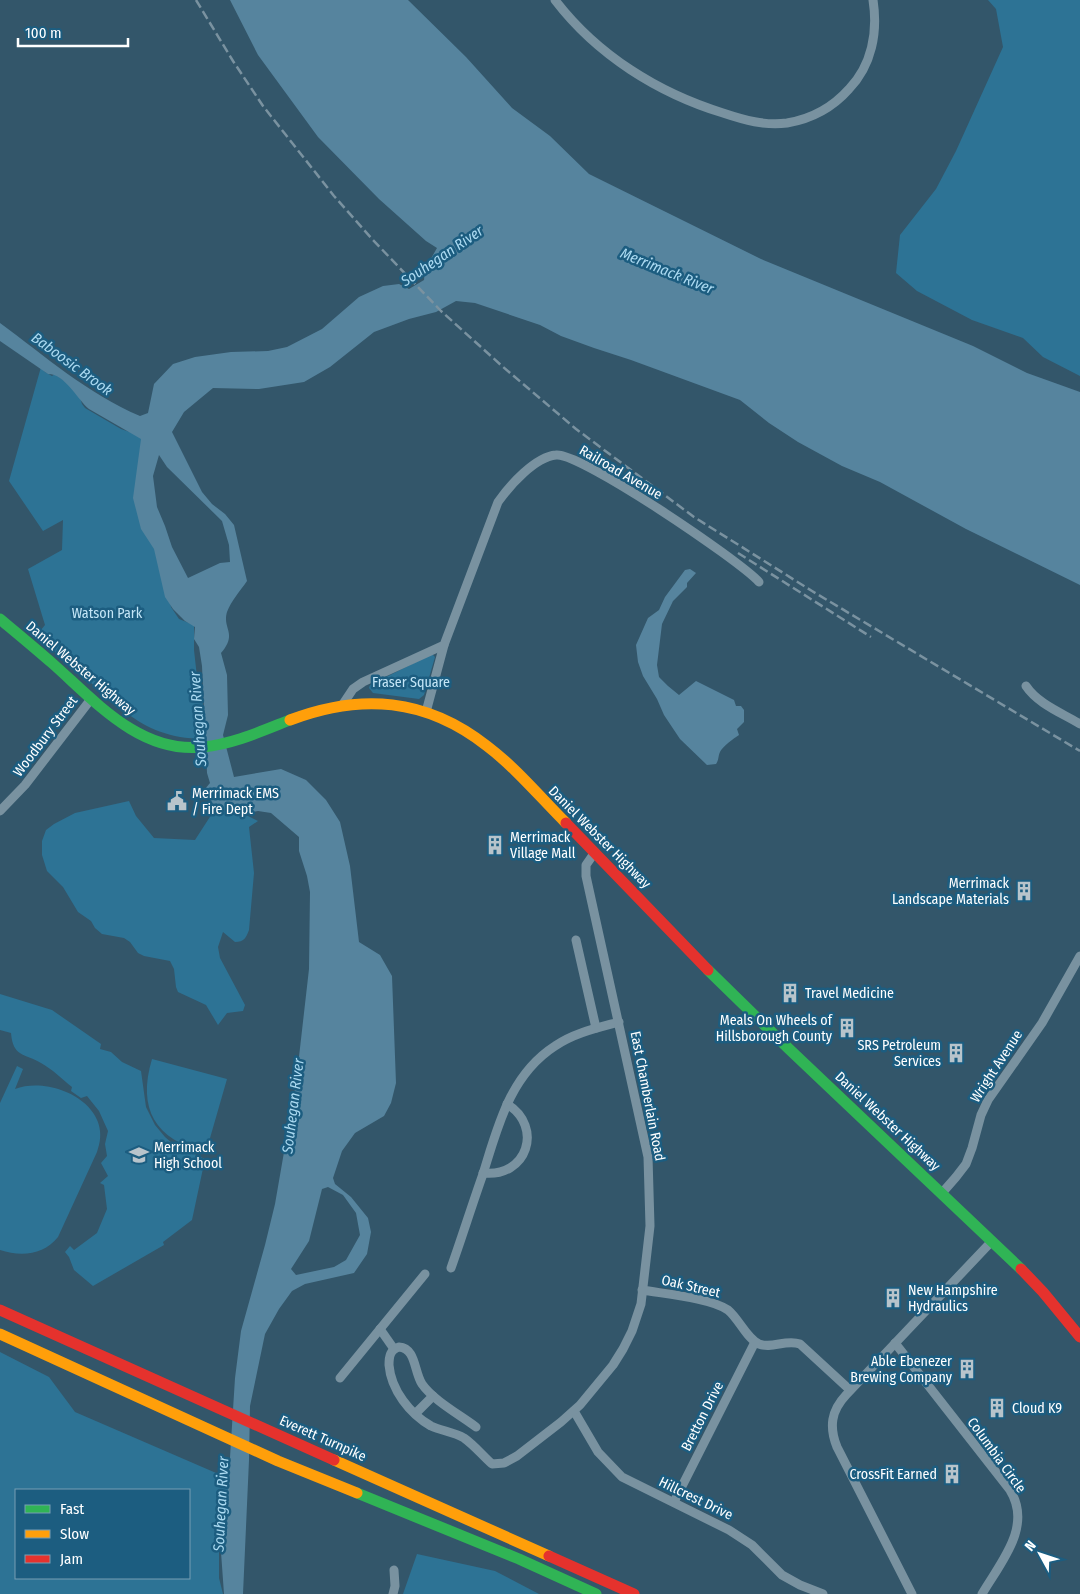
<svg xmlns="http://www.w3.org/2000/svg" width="1080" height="1594" font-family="'Fira Sans Condensed',sans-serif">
<rect width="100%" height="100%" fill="#33566a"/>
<g fill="#2d7395" fill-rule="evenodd">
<polygon points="988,0 1080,0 1080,376 1043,357 1023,338 972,320 917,291 896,273 900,235 936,189 956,151 1003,47 996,9"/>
<path d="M41,367L45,372L52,376L55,374L78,391L82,404L85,408L121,429L141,436L160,549L171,607L179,619L194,625V650L198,686L202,688L203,710L207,711L205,727L202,739C171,738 148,730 124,711L36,636L45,625L28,569L62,550L63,520L43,531L9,481Z"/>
<polygon points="432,654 435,657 424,695 419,699 373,693 369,688 370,685"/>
<path d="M129,801L136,816L154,838L195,840L215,809L244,814L258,821L249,827L254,873L249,930C246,938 244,942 235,942L223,932L218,947L220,958L245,1005L243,1011L227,1013L218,1025L206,1005L178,992L176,987L174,969L170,961L144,956L138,953L130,942L124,938L102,934L95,928L91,921L78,912L63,887L47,871L42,855V841L46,830L54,824L75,813Z"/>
<path d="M0,994L52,1010L101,1044L100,1049L111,1052L122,1062L141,1071L146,1107L155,1125L165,1137L173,1144L205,1159L192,1220L163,1242L164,1245L93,1286L74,1270L69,1257L65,1252L70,1246L74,1250L97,1233L107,1209L104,1185L100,1183L108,1176L101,1163L107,1156L105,1144L108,1131L99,1111L87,1096L81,1098L71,1091L72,1087C62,1079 52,1069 41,1063C24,1053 13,1057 11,1033L0,1030Z"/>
<path d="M152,1059L227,1079L206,1152C155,1140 137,1109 152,1059Z"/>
<path d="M17,1066L23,1069L15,1089C52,1075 116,1105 97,1152L58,1237C44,1255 21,1257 0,1250V1103Z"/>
<path d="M0,1352L49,1377L75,1412L230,1479L229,1489L224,1496L225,1504L228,1509L224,1535L220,1542L219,1549V1578L223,1594H0ZM16,1490H189V1578H16Z"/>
<polygon points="417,1554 495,1571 539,1594 403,1594"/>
</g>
<g fill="#56849e" fill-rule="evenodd">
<path d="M230,0H408L466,57L512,108L550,136L589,174L761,259L973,346L1027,373L1080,392V585L966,529L880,482L842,466L798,442L769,423L740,400L631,360L594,348L561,336L540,325L475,303L456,301L436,312L409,319L374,332L330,367L304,382L259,389L213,388L184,412L172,432L202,492L212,504L225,514L234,525L247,581C241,590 231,601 227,612C222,629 238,633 221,653L227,675L228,715L223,735L234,777L281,769L306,780L326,800L340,822L350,866L359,942L380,955L392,976L396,1083L391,1103L384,1116L355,1133L342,1151L333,1178L335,1184L351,1197L368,1218L371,1232L367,1254L354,1273L305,1284L292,1291L279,1309L265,1334L250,1406L249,1460L243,1594H224L221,1552L227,1505L235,1378L241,1331L265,1245L275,1204L296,1083L309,969L310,892L307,876L299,851V837L271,813L258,811L244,814L215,809L205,789L210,783L207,773L202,666L199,647L194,639L195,627L185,621L173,609L165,597L154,549L141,529L133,498L141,439L89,409C77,399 65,374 48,374L0,341V323C45,356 88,394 140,416L148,413L154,384L173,364L195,357L231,352L268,351L287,347L322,329L359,297L383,286L399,284L409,289L424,280L425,269L437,248L426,241L379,199L318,137L258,55ZM159,455L167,467L222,521L229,545L230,562L220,563L188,578L172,547L165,526L157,507L153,476ZM328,1187L343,1195L356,1213L360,1235L346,1260L334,1267L296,1275L291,1269L309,1241L322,1189Z"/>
<path d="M690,569L696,573L687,583V587L673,601L662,624L657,665L659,677L668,686L679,695L696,681L734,700L736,706H741L744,710V722L737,729L739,735C734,738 722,747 720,752C718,756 719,760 716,764L707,765L680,739L664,715L657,699L643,676L638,662L636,645L648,618L659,610L665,597L685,570Z"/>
</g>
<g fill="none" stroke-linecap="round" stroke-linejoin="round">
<g stroke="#7992a0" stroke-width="9">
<path d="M555,0C597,55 658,93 723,113C744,120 765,126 787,123C811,119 833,107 849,89C872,65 878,32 873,0"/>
<path d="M1026,686C1038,704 1062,713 1080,724"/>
<path d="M343,704L353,689L363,682L444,645L498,502C510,485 535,457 556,455C580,452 739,560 759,582"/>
<polyline points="426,712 444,645"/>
<polyline points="0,811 25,785 91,699"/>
<polyline points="576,940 596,1028"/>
<path d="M483,1173C527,1178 544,1127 507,1104"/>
<polyline points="942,1193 956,1177 966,1164 972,1148 981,1115 988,1100 1042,1023 1080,956"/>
<path d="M451,1268C462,1237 472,1205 483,1174C498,1126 510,1075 555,1046C574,1033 597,1028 619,1022"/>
<path d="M642,1290C665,1294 711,1298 728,1310C739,1319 747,1339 759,1344C772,1349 786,1339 800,1344L850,1390"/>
<polyline points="380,1329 394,1349"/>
<path d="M895,1343L1010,1490C1033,1527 1000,1563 982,1594"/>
<polyline points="340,1378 425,1274"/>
<polyline points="574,1411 598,1452 622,1477 729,1530 752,1545 782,1575 800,1585 823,1594"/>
<polyline points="416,1413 433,1396"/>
<path d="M476,1427C460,1415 433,1400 422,1384C414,1372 416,1348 399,1347C390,1350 389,1356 389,1365C391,1390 410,1414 431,1426C442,1431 454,1432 464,1438C474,1445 483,1456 492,1464L504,1463L517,1456L561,1422L580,1405L613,1365L623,1349L632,1331L641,1304L650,1226L648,1157L586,876V865L595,852"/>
<polyline points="674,1502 755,1342"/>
<polyline points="393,1594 395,1586 394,1570"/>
<path d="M912,1594L837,1447C829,1427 831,1411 846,1395L992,1241"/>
</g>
<g stroke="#30b455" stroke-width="11">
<path d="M0,619C18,634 35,648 52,663C95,701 140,754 203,747C233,744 262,731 290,720"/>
<polyline points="708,970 788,1048 1021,1269"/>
<polyline points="357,1493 519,1559 596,1594"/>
</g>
<g stroke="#ff9f0a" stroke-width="11">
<path d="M290,720C361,693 426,698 487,746C516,768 540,797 566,823"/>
<polyline points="0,1334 278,1461 357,1493"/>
<polyline points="334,1460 549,1556"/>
</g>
<g stroke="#e5322d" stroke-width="11">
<polyline points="566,823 708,970"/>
<polyline points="1021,1269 1043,1292 1080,1337"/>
<polyline points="0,1310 334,1460"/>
<polyline points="549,1556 634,1594"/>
</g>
<g stroke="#7a92a0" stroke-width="2.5" stroke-dasharray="9 4" stroke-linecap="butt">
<polyline points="196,0 233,61 263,106 334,196 372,239 441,311 502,366 576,429 694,517 812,591 1080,751"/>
<polyline points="738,553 871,637"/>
</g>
</g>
<defs>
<symbol id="civic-bare" viewBox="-9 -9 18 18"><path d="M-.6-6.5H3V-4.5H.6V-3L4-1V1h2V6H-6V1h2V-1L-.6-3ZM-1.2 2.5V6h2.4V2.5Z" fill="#b8c4cb" stroke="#1c5d80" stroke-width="2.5" paint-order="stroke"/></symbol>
<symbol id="building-bare" viewBox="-9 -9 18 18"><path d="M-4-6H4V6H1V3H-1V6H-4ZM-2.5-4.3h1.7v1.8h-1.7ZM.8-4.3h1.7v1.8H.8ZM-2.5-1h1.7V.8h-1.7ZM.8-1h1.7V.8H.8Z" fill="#b8c4cb" stroke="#1c5d80" stroke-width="2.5" paint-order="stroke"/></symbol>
<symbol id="school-bare" viewBox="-9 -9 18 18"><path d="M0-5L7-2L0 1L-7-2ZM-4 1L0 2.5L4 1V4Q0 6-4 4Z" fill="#b8c4cb" stroke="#1c5d80" stroke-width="2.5" paint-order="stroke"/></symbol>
</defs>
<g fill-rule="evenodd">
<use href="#civic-bare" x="163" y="787" width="28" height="28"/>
<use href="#building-bare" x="481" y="831" width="28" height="28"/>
<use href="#building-bare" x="1010" y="877" width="28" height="28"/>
<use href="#building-bare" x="776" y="979" width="28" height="28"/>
<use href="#building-bare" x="833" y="1014" width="28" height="28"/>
<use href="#building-bare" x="942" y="1039" width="28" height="28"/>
<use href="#school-bare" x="125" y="1141" width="28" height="28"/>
<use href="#building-bare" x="879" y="1284" width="28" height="28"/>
<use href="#building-bare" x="953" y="1355" width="28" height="28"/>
<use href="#building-bare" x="983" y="1394" width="28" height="28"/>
<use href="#building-bare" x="938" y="1460" width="28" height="28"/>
</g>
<g text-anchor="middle" stroke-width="5" stroke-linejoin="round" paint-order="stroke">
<g font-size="14" fill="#fff" stroke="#1c5d80">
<text transform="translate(621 472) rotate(30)" y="5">Railroad Avenue</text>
<text transform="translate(81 668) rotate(40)" y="5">Daniel Webster Highway</text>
<text transform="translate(45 736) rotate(-53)" y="5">Woodbury Street</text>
<text transform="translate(600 837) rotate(45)" y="5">Daniel Webster Highway</text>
<text transform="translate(996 1066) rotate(-57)" y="5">Wright Avenue</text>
<text transform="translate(648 1096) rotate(79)" y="5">East Chamberlain Road</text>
<text transform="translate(888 1121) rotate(43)" y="5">Daniel Webster Highway</text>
<text transform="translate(691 1286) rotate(13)" y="5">Oak Street</text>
<text transform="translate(702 1416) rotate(-63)" y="5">Bretton Drive</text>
<text transform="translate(323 1438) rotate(24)" y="5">Everett Turnpike</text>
<text transform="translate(997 1455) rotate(54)" y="5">Columbia Circle</text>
<text transform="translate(696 1498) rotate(26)" y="5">Hillcrest Drive</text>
</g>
<g font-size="14" fill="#c4e6f7" stroke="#1c5d80">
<text x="107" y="618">Watson Park</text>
<text x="411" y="687">Fraser Square</text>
</g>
<g font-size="14" fill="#fff" stroke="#1c5d80" text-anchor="start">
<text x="192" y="798">Merrimack EMS<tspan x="192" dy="16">/ Fire Dept</tspan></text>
<text x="510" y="842">Merrimack<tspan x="510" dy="16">Village Mall</tspan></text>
<text x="1009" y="888" text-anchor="end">Merrimack<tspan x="1009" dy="16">Landscape Materials</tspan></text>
<text x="805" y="998">Travel Medicine</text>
<text x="832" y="1025" text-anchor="end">Meals On Wheels of<tspan x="832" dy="16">Hillsborough County</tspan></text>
<text x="941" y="1050" text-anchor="end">SRS Petroleum<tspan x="941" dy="16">Services</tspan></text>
<text x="154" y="1152">Merrimack<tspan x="154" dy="16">High School</tspan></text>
<text x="908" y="1295">New Hampshire<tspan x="908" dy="16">Hydraulics</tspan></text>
<text x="952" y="1366" text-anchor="end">Able Ebenezer<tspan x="952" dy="16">Brewing Company</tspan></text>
<text x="1012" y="1413">Cloud K9</text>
<text x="937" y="1479" text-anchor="end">CrossFit Earned</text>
</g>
<g font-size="15" font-style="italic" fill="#abdaf1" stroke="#1c5d80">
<text transform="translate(442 256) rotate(-34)" y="5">Souhegan River</text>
<text transform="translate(667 271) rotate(22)" y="5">Merrimack River</text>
<text transform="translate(72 364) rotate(36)" y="5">Baboosic Brook</text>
<text transform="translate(198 719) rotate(-94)" y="5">Souhegan River</text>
<text transform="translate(293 1106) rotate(-83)" y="5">Souhegan River</text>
<text transform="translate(221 1504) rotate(-87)" y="5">Souhegan River</text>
</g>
</g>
<rect x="15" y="1489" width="175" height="90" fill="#1c5d80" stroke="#779eb3"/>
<rect x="25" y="1505" width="25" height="8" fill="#30b455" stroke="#779eb3"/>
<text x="60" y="1514" font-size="15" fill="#ffffff">Fast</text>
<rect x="25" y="1530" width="25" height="8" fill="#ff9f0a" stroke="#779eb3"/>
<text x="60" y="1539" font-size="15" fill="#ffffff">Slow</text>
<rect x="25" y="1555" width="25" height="8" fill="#e5322d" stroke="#779eb3"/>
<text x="60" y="1564" font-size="15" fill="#ffffff">Jam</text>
<g transform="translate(1040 1554) rotate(310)" stroke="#1c5d80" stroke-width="4" paint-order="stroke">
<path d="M0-4L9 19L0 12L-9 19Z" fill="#ffffff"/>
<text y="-8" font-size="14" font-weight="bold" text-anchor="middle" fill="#ffffff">N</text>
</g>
<path d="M18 38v8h110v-8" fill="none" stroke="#ffffff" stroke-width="2.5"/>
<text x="25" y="38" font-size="15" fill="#ffffff" stroke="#1c5d80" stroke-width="4" paint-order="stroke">100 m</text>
</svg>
